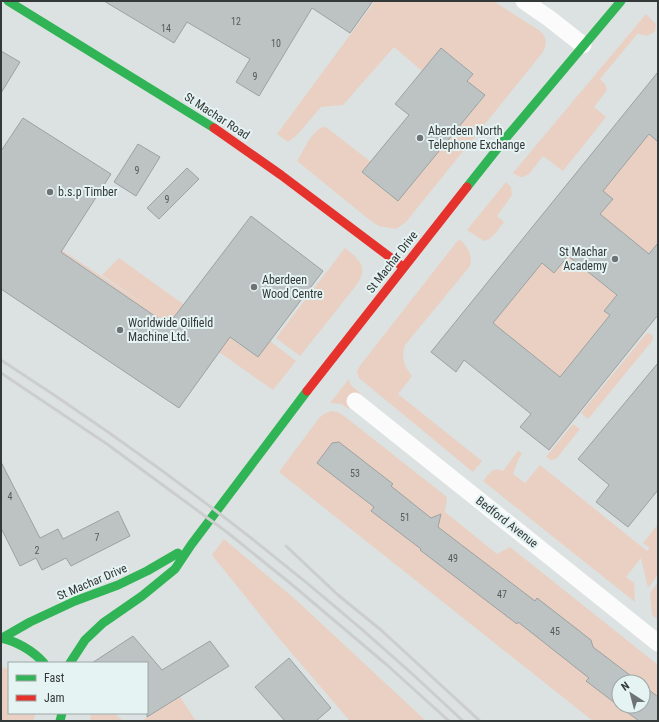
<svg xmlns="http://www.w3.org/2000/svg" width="659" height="722" font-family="'Roboto Condensed',sans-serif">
<rect width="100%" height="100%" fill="#dbe2e1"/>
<g fill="#ead0c2" fill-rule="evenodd">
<path d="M375,1H493L540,31C547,37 547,44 543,52L406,222L396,229L379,226L371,221L297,161C304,151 313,126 326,127L371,162L363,173L398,201L485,96L467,81L473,73L441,48L422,71L394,47L343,105L321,107L297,135L288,142L277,134Z"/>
<path d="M646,14L656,24L655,31C650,36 644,37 638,33L600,79L605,84L607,90L594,107L606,117L563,171L543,156L529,174L523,177H520L513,173Z"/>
<polygon points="649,134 658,142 658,243 649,254 600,214 613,199 603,191"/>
<path d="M506,182L511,187L512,195L497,216L504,222C498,229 493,239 484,241L467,230Z"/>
<polygon points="1,210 148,307 102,275 119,258 257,357 270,341 296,361 273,390 219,352 215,357"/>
<path d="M459,239C468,247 473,255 470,266L405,345C401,357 404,366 412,376L398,394L482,461L473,472L359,378L357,372L359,367Z"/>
<path d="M345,248C361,261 369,268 355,287L300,356L276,338Z"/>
<polygon points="568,256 617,295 604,311 610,315 560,377 493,323 542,263 554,273"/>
<polygon points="649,333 653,336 652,341 588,419 581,413 646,334"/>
<polygon points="349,379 350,384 361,394 349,409 341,404 330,403"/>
<path d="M331,411L338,412L344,416L447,497L445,512L497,554L510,547L658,665V721H593L279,472L319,418L324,414ZM619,682H643V706H619Z"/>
<polygon points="573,424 580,429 556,459 551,460 546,457"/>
<path d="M518,451L522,453L518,460L513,474L525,483L540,465L647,551L650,548L643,543L658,524V575L648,588L641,558L626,577L634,583L635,602L483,481C489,474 493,466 503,471Z"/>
<polygon points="224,539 296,600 426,721 350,721 277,636 212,555"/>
<polygon points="658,582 658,620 652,615 650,593"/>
<polygon points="1,667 9,669 9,713 36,713 33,721 1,721"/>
<polygon points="180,697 196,721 145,721 143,720"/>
<polygon points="91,713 114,713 123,721 90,721"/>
</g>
<g fill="#bdc2c2" stroke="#9ca1a1" fill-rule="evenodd">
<polygon points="104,1 373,1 350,33 312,8 259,96 236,82 250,59 187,22 174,43"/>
<polygon points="441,48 473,74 467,81 485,95 398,201 362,172 409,115 395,104"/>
<polygon points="1,51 20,62 1,93"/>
<path d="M658,72V142L649,134L603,191L613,199L600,214L649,254L658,243V315L549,450L520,427L531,414L464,360L456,372L431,352ZM568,256L617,295L604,311L610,315L560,377L493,323L542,263L554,273Z"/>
<polygon points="23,118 111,174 61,252 168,325 251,216 323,271 258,357 230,337 179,408 1,289 1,151"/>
<polygon points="138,144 160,157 136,196 114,182"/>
<polygon points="187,168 199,179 159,219 147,208"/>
<polygon points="658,363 658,490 628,527 596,502 609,485 578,459"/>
<polygon points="339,442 393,484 391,486 431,518 441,514 438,527 535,601 537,598 591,640 593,647 639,682 619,682 619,706 586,681 589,678 518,622 517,624 420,550 421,549 371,511 374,507 317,463 332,443"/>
<polygon points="1,462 40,538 58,529 63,539 118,511 130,536 71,566 66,558 42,570 36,558 20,566 1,528"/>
<polygon points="133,636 162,670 210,641 229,666 147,717 147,663 92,663"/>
<polygon points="289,658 331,708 316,721 285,721 255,687"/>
<polygon points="643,685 658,697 658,721 639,721 619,706 643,706"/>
</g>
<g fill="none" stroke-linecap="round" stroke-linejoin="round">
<g stroke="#fafbfa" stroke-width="17">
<polyline points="524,1 550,19 583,45"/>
<polyline points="355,401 658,643"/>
</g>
<g stroke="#30b455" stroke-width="9">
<polyline points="8,1 214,128"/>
<polyline points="467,187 505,139 621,1"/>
<path d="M1,638C18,642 32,650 44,663"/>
<polyline points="2,638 30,622 75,601 118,585 147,571 178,553"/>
<polyline points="70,663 85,640 103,623 142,596 175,569 191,545 307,391"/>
<polyline points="60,721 62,713"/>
</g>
<g stroke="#e5322d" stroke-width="9">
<polyline points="214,128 281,175 403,267"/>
<polyline points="307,391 467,187"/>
</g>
<g stroke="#cccecd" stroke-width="3">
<path d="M1,360C165,466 321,586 463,721"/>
<polyline points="1,373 107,444 228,533 290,583 387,665 449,721"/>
<polyline points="286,546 338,595 381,630 480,721"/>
</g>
</g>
<g fill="#6e7473" stroke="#e5f3f2" stroke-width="1.5">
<circle cx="420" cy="138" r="4"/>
<circle cx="50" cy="192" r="4"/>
<circle cx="615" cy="259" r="4"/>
<circle cx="254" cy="287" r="4"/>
<circle cx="120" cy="330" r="4"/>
</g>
<g text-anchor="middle" stroke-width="4" stroke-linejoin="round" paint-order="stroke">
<g font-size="10" fill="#565a5a">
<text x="236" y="25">12</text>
<text x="166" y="32">14</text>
<text x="276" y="47">10</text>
<text x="255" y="80">9</text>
<text x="137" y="174">9</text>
<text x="167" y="203">9</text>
<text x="355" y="477">53</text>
<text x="10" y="500">4</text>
<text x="405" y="521">51</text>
<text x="97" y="541">7</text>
<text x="37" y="554">2</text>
<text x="453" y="562">49</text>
<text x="502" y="598">47</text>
<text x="555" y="635">45</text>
</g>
<g font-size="12" fill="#333838" stroke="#e5f3f2">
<text transform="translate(217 116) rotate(33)" y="4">St Machar Road</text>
<text transform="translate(392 262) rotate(-52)" y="4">St Machar Drive</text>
<text transform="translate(507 522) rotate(38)" y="4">Bedford Avenue</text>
<text transform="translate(92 582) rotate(-23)" y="4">St Machar Drive</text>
</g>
<g font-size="12" fill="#333838" stroke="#e5f3f2" text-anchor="start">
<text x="428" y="135">Aberdeen North<tspan x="428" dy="14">Telephone Exchange</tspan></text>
<text x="58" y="196">b.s.p Timber</text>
<text x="607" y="256" text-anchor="end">St Machar<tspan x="607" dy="14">Academy</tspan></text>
<text x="262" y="284">Aberdeen<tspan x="262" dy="14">Wood Centre</tspan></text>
<text x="128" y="327">Worldwide Oilfield<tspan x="128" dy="14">Machine Ltd.</tspan></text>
</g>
</g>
<rect width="659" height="722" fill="none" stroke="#333838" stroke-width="4"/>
<rect x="8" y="662" width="140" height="52" fill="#e5f3f2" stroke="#9ea8a8"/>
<rect x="16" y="675" width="20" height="6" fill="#30b455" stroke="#9ea8a8"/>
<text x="44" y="682" font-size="12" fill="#333838">Fast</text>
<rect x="16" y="695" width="20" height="6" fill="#e5322d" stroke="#9ea8a8"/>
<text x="44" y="702" font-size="12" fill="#333838">Jam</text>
<g transform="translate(631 694) rotate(324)"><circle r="19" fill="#e5f3f2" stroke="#9ea8a8"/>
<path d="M0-3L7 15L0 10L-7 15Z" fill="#6e7473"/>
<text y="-6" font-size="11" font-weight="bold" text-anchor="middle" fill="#333838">N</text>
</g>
</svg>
